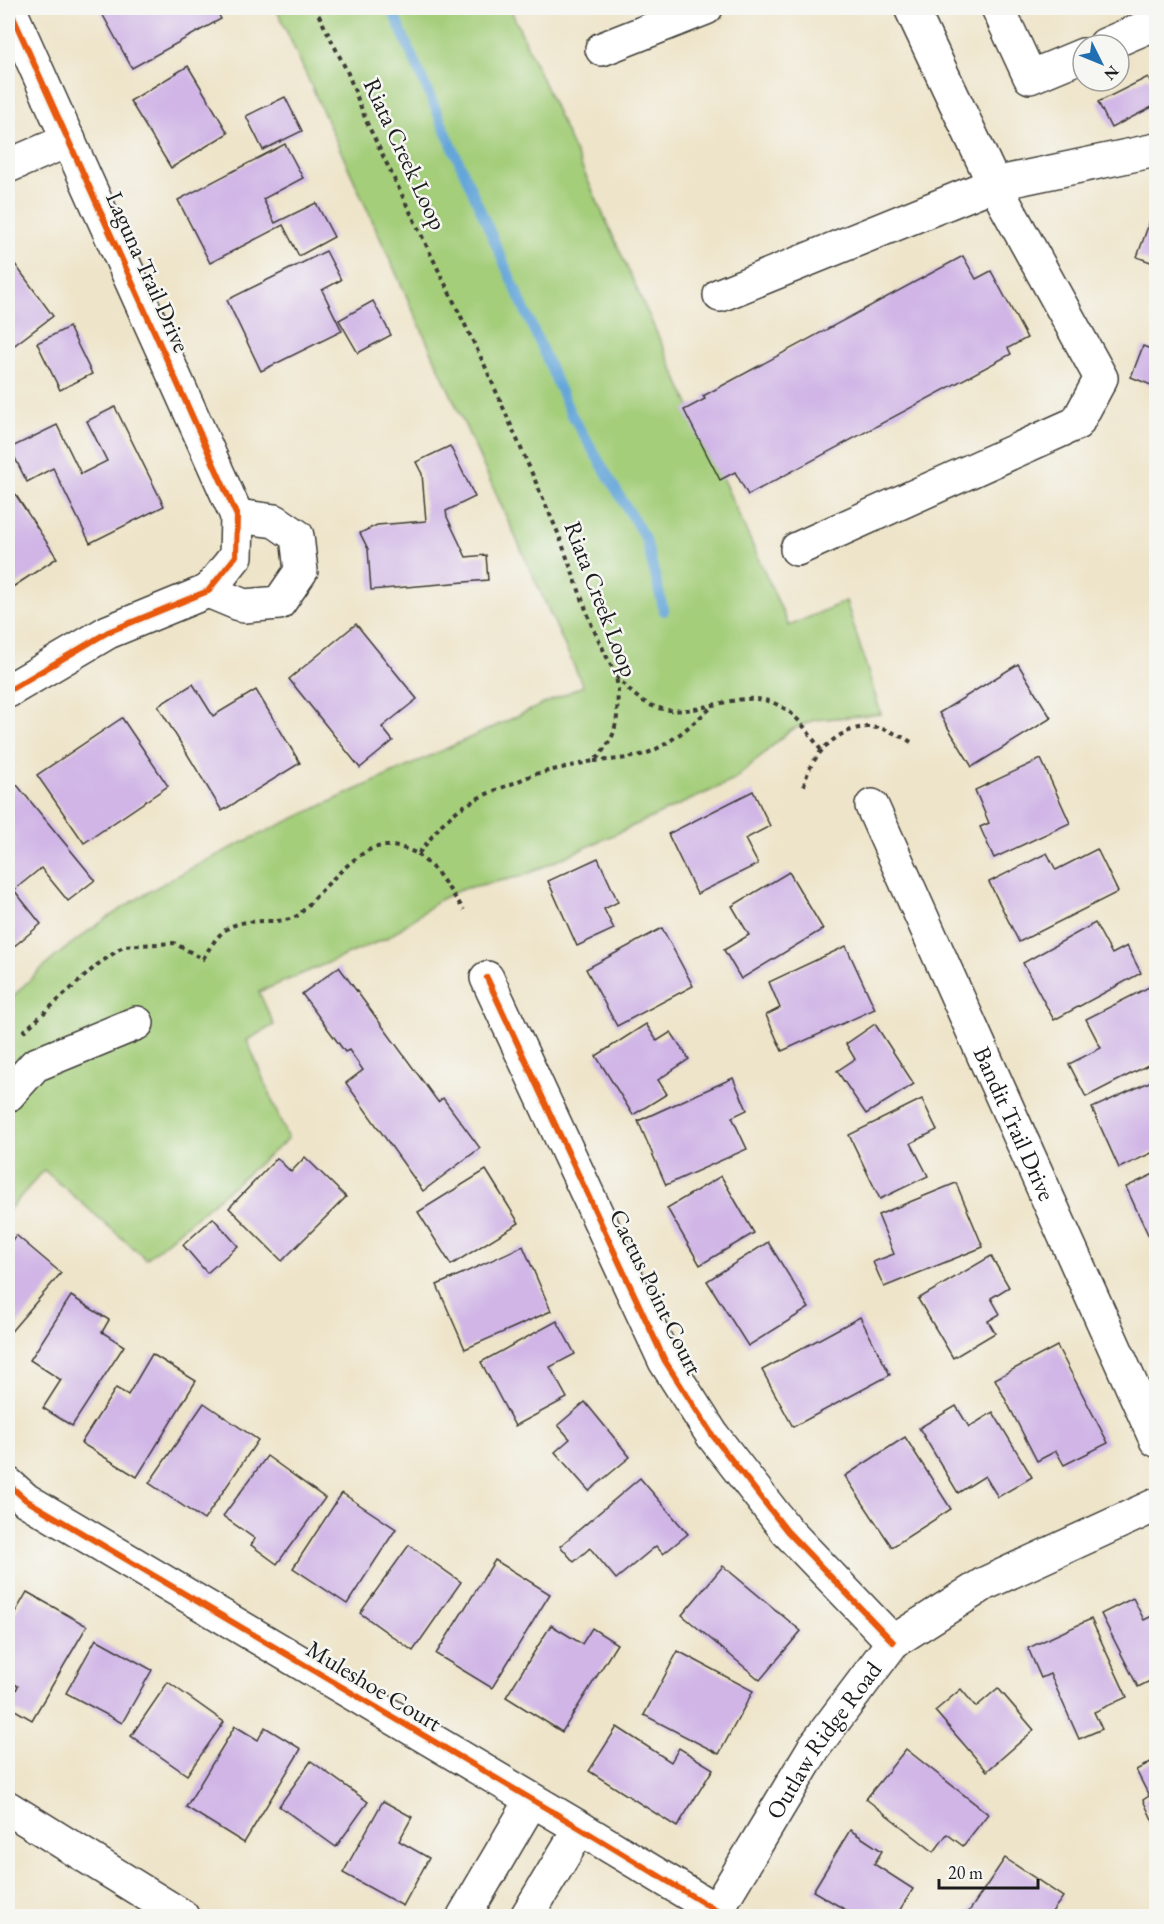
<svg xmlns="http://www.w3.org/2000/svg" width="1164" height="1924" font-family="'EB Garamond',serif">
<rect width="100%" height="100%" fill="#f6f6f2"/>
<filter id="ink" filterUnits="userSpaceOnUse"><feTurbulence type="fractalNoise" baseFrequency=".0167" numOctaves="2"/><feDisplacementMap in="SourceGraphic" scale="12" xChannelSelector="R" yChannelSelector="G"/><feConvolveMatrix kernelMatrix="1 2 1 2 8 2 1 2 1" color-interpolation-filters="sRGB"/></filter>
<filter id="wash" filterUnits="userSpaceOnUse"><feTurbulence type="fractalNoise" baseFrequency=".008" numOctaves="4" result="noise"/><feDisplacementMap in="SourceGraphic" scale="24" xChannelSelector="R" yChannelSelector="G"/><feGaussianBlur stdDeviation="1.35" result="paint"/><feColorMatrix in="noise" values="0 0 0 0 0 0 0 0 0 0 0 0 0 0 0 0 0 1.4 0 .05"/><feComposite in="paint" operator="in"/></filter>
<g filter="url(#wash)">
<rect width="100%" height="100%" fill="#eee4c9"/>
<path fill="#a4ce7a" stroke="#60754b" stroke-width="1.5" d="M276,8H510L789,626L846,601L881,714L814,720L789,731L734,780L523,876L462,889L441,899L389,937L259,992L274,1025L247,1040L288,1139L146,1259L44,1170L8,1211V1002C94,907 219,853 334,800C417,762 500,724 583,686Z"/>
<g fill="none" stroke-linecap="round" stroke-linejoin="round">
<polyline stroke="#65a6d9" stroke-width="10" points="391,8 570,412 646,540 664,611"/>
</g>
<g id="blocks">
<g fill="#d0b5e6">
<polygon points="99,8 215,8 221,19 132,68"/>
<polygon points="188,66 228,133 171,168 130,101"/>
<polygon points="1148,77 1156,94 1156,105 1111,128 1098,102"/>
<polygon points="285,97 302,131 263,150 246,116"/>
<polygon points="285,144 303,178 263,199 275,223 316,203 334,237 299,256 283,225 210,263 178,200"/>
<polygon points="1151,218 1156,220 1156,264 1137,257"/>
<polygon points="326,251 341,280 322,290 342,331 261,371 227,300"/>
<polygon points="9,256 53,316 8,350 8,257"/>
<polygon points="963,256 976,279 991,271 1027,338 1008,348 1011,354 748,495 735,472 720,480 684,410 705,399 703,396"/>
<polygon points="373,301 391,335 358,353 339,320"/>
<polygon points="69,327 92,374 60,390 37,343"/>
<polygon points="1143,346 1156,351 1156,387 1131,377"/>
<polygon points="115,407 164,506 90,543 53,468 27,482 10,448 57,425 81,474 107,461 87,421"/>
<polygon points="450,446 475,497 446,511 447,517 466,557 486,555 488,580 371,590 368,549 360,533 377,525 426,521 422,474 416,462"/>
<polygon points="8,483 57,558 8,590"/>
<polygon points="356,624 417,699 382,727 393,741 360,768 289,679"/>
<polygon points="1018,664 1051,718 972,767 939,713"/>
<polygon points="193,684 213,716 256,690 300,763 222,811 158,706"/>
<polygon points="122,718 168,786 84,843 37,775"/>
<polygon points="1041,759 1070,823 994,858 980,827 989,823 975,790"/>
<polygon points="17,785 95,880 68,901 41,868 14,890 41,924 12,948 8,943 8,904 12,900 8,894 8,793"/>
<polygon points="753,791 770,826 745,839 758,864 697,894 668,834"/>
<polygon points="1097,849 1118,892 1019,942 989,882 1047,853 1056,870"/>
<polygon points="598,858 618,902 604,909 614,929 577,946 548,881"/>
<polygon points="789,872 823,929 741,979 724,950 749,935 732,906"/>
<polygon points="1095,923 1112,954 1127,946 1141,973 1054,1020 1023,963"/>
<polygon points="662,928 693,986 617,1026 586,969"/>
<polygon points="846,946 875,1009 782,1051 766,1015 780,1008 769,982"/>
<polygon points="339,967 438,1102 443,1098 480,1148 423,1191 346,1083 363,1070 349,1050 345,1052 302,994"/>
<polygon points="1151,986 1156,998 1156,1061 1086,1097 1069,1064 1101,1048 1086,1019"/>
<polygon points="646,1024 657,1041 671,1032 689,1059 658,1080 667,1094 633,1115 596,1056"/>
<polygon points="875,1024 914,1084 866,1114 837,1071 855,1059 846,1044"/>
<polygon points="733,1078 747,1110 732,1117 747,1149 666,1185 638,1121"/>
<polygon points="1156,1079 1156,1151 1119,1168 1092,1108"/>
<polygon points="922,1099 937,1130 911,1143 928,1176 880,1199 849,1135"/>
<polygon points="305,1157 346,1197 282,1261 229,1208 277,1158 291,1172"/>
<polygon points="486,1170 519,1223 451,1265 418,1212"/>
<polygon points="1156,1173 1156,1241 1152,1243 1126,1187"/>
<polygon points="721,1176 754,1233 700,1265 667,1208"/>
<polygon points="956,1183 983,1247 884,1287 873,1262 894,1254 878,1215"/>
<polygon points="213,1218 238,1246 207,1273 183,1245"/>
<polygon points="16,1235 61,1273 8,1335 8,1245"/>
<polygon points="768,1242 809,1308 748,1346 707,1281"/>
<polygon points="523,1246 551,1311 465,1349 437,1285"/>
<polygon points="991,1256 1009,1287 991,1298 1000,1314 988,1321 995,1333 953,1358 918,1299"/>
<polygon points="71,1296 109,1320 102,1332 124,1346 72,1426 43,1408 61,1380 30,1360"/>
<polygon points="860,1317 890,1375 793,1427 762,1370"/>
<polygon points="557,1321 575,1354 550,1367 567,1398 515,1426 481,1362"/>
<polygon points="1057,1346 1108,1443 1064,1465 1056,1451 1037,1461 995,1379"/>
<polygon points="152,1354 196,1381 137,1477 81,1443 116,1388 128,1395"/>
<polygon points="585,1402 630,1457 589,1491 555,1452 570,1439 558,1425"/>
<polygon points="204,1403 258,1440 204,1520 149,1483"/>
<polygon points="956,1406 969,1427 993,1412 1032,1477 998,1497 985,1476 958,1493 919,1428"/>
<polygon points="905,1437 951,1509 892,1547 845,1476"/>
<polygon points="267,1456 325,1498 277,1564 251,1545 255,1539 223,1516"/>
<polygon points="640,1478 688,1534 663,1554 656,1546 616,1579 590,1548 574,1562 560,1546"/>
<polygon points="342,1493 396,1529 347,1604 293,1568"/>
<polygon points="409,1545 461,1582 413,1651 360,1613"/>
<polygon points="495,1560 550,1594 492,1688 436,1654"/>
<polygon points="723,1566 801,1631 760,1680 682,1615"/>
<polygon points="27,1592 87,1626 32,1720 8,1706 18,1686 8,1680 8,1625"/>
<polygon points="1133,1598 1144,1620 1156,1614 1156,1678 1138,1687 1101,1614"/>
<polygon points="1091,1619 1127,1697 1094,1712 1102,1729 1079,1739 1050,1674 1041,1678 1028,1648"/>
<polygon points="551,1625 582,1644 592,1628 617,1644 562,1732 506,1697"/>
<polygon points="96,1639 152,1670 122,1723 66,1693"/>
<polygon points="678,1651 753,1691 719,1754 644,1715"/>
<polygon points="168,1682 224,1722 187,1775 131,1736"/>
<polygon points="998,1688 1034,1730 987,1771 935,1711 961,1689 976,1707"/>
<polygon points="235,1726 258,1740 265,1727 301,1749 244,1843 186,1807"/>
<polygon points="617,1727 671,1762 679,1748 713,1769 677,1827 589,1771"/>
<polygon points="906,1749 988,1814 963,1846 947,1834 934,1852 866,1799"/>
<polygon points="1156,1759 1156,1828 1143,1800 1149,1796 1136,1770"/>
<polygon points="311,1761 368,1802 336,1847 279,1806"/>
<polygon points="383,1801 412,1817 399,1841 429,1858 403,1906 343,1873"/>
<polygon points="850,1830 882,1851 874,1864 913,1889 896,1916 856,1916 813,1891"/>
<polygon points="1005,1858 1063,1897 1049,1916 966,1916"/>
</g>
</g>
</g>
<g filter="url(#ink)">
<use href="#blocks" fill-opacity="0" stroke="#3c3a36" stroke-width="1.5"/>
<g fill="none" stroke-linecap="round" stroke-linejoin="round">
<defs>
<g id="minor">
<polyline points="911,8 994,184 1156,150"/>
<polyline points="998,8 1030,77 1083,55"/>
<polyline points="1105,45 1156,23"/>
<polyline points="602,49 706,8"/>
<polyline points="8,166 69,140"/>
<polyline points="720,295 994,184 1101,378 1077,423 797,549"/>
<polyline points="208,591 244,606 279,603 301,571 297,536 275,521 237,516"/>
<polyline points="8,691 108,632 208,591 236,556 237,516 9,8"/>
<path id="s1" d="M872,806L1156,1440"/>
<polyline points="487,978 665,1361 713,1436 787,1531 893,1642"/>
<polyline points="8,1095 35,1065 137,1023"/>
<polyline points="8,1484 26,1500 580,1828 725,1916"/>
<polyline points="8,1808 182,1916"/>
<path id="s2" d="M716,1911L815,1746L893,1642L984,1584L1156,1505"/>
<polyline points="464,1916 532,1800"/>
<polyline points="527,1916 580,1828"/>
</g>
</defs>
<use href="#minor" stroke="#3c3a36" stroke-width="36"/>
<g stroke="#3c3a36" stroke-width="4" stroke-dasharray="4.5 4.5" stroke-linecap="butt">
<path d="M616,676C624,684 631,693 640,699C687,732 735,681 780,706C798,715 809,734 821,750"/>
<path d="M594,761C610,760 626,759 641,755C667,748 692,724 712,707"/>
<path d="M804,786C809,757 837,728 867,727C882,727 898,734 911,742"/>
<polyline points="418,854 437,872 464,910"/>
<path d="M23,1032L97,965L124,946L174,943L203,959C223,924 233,921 272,921C282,921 290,920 299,915C316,897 354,852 377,847C392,844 405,848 418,854L442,824L459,809L482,796L535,774L593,761L598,757L610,741L614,732L617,717L618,689L616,676L592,626L558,533L485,366L367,123L347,71L315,8"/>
</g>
<use href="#minor" stroke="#fff" stroke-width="33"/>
<defs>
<g id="cycleway">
<polyline points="8,691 108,632 208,591 236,556 237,516 9,8"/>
<polyline points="487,978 665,1361 713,1436 787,1531 893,1642"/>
<polyline points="8,1484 26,1500 580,1828 725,1916"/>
</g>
</defs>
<use href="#cycleway" stroke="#f6f6f2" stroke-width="10"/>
<use href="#cycleway" stroke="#e8590c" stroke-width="6"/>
</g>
</g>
<g text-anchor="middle" stroke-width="5" stroke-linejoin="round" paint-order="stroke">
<g font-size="24" fill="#1c1c1c" stroke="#f6f6f2">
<text transform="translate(405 154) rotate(65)" y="8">Riata Creek Loop</text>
<text transform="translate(148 272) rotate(66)" y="8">Laguna Trail Drive</text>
<text transform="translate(601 599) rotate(69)" y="8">Riata Creek Loop</text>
<text dy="8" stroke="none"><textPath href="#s1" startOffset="348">Bandit Trail Drive</textPath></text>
<text transform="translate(656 1292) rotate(64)" y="8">Cactus Point Court</text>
<text transform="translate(374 1686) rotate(31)" y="8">Muleshoe Court</text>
<text dy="8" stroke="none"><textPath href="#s2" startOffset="202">Outlaw Ridge Road</textPath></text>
</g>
</g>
<rect width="1164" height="1924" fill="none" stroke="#f6f6f2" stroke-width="30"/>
<g transform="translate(1101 63) rotate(133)"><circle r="28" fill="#f6f6f2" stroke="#9f9f9c" stroke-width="1.5"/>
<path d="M0-4.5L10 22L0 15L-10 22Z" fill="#1f6fb2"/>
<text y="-9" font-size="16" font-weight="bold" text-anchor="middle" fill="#1c1c1c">N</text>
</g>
<path d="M939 1879v9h99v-9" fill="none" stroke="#1c1c1c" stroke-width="3"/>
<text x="948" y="1879" font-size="18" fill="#1c1c1c" stroke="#f6f6f2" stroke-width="4.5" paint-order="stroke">20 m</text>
</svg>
